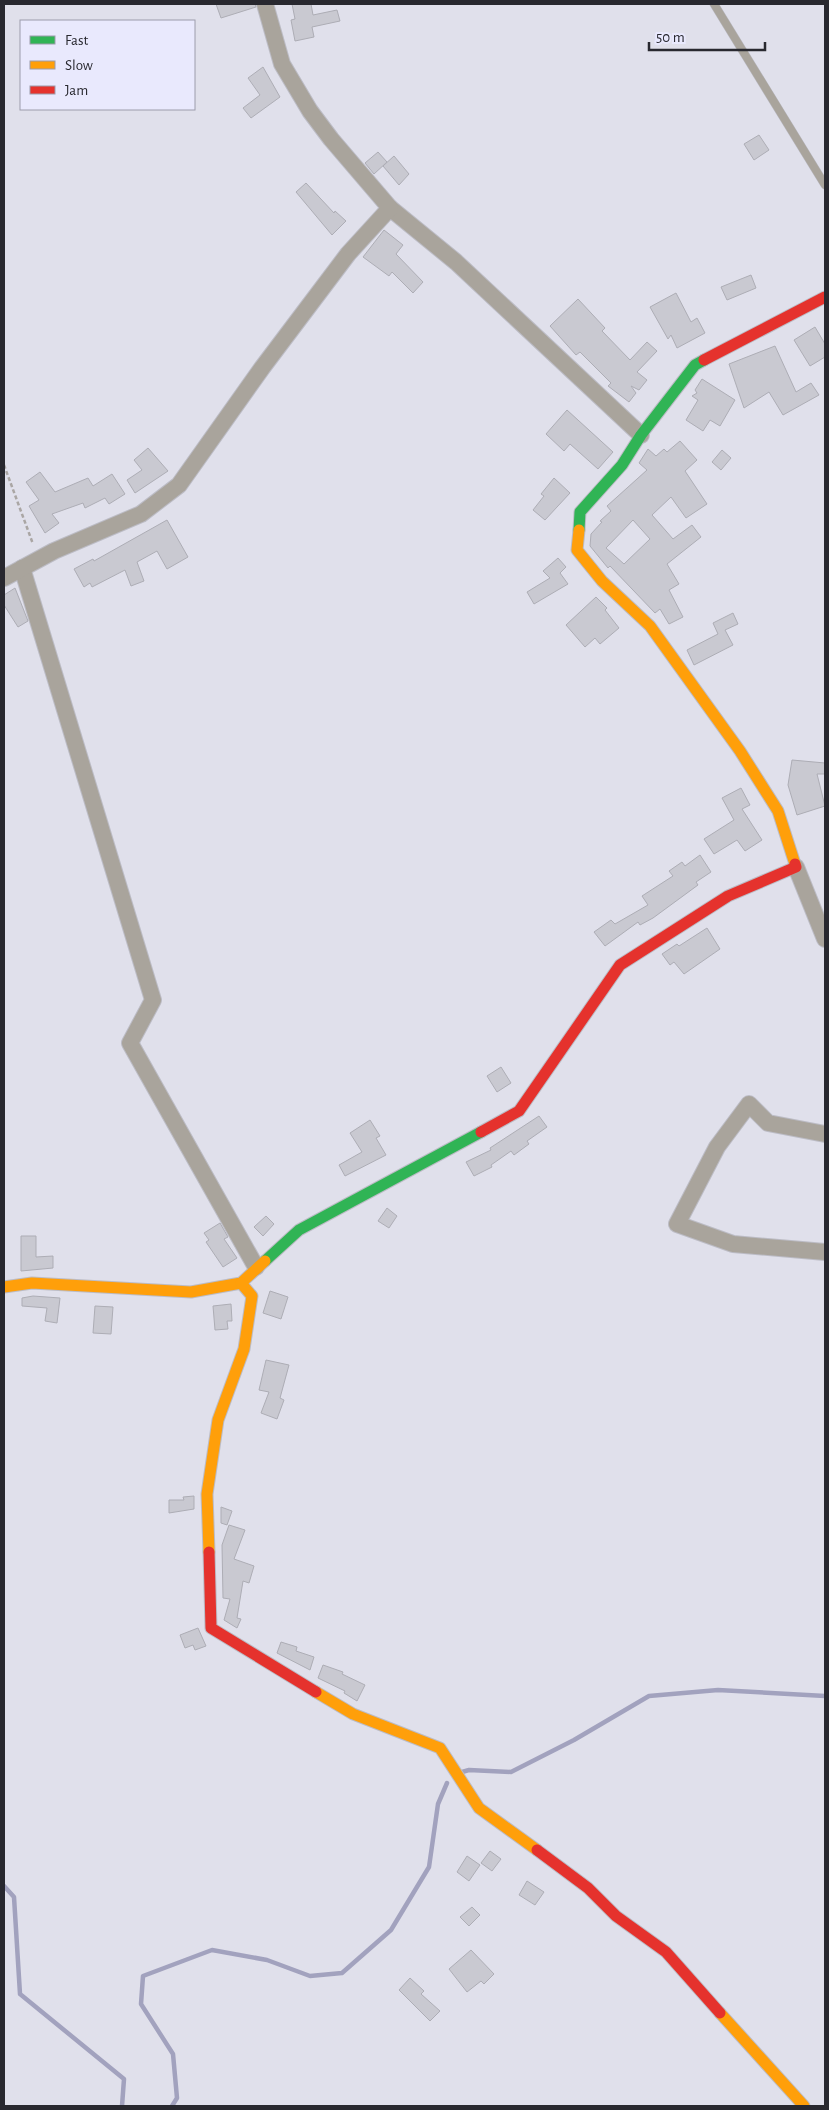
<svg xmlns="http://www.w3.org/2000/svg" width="829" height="2110" font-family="'Alegreya Sans',sans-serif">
<rect width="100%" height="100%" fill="#e0e0eb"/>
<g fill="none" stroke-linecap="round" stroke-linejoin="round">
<g stroke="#a2a2be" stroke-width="4.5">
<polyline points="462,1772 469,1770 511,1772 574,1740 649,1696 718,1690 825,1696"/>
<polyline points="4,1886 14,1897 20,1994 124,2079 122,2106"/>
<polyline points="172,2106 177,2098 173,2054 141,2004 143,1976 212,1950 267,1960 310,1976 342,1973 391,1930 429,1867 438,1804 447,1783"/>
</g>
</g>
<g fill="#c9c9d1" stroke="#adadb5" fill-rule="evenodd">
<polygon points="216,4 255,4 256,7 221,18"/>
<polygon points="292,4 311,4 313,15 337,10 340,21 312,27 314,37 295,41 291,20 295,19"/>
<polygon points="263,67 280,97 251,118 243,108 260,95 248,78"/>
<polygon points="759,135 769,150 754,160 744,144"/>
<polygon points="378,152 387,162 374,174 365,163"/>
<polygon points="394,156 409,174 399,185 383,166"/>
<polygon points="306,183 334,213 335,211 346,221 332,235 296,192"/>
<polygon points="384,230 403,245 396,254 423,282 413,293 392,272 389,276 363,257"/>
<polygon points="751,275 756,288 727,300 721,287"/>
<polygon points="676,293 691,322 697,318 705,333 677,348 671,335 668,339 650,307"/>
<polygon points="578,299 605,328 602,331 630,360 647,342 657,351 637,372 647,380 639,390 631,386 636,393 629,402 608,386 611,383 580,352 576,355 550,326"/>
<polygon points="815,327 825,344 825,357 810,366 794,340"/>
<polygon points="775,346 796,392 811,383 819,395 783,415 769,392 744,408 729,364"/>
<polygon points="702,379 735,400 720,426 710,420 703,431 686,420 698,400 692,396 697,393 695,390"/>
<polygon points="567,410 613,452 598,469 570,444 564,451 546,434"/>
<path d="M680,441L697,460L685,471L707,504L686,518L671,497L652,515L673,539L692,525L701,537L667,564L679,584L669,590L683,617L669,624L660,609L655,613L610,566L608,568L590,546L591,534L602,522L600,521L611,511L607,506L647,470L639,463L648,449L656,456L664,449L667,452ZM633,520L650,539L624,564L606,548Z"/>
<polygon points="148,448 168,471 135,493 127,480 142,470 134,460"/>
<polygon points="722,450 731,458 721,470 712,462"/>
<polygon points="40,472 55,492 88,478 93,486 112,474 125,494 109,504 105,498 85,508 83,503 52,514 59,523 45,533 29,506 39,500 26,482"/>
<polygon points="554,478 570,493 545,520 533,510 544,496 541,494"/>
<polygon points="167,520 188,557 167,569 157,551 137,562 144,581 131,586 125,570 92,587 90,583 84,587 74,569 93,559 94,561"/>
<polygon points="558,558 566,567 560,573 568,584 534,604 527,592 550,578 543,571"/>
<polygon points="15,588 28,621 18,627 4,605 4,595"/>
<polygon points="596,597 607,608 605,610 619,628 600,644 595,638 585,647 566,625"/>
<polygon points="733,613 738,624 725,630 733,645 694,665 687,650 718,634 713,623"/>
<polygon points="792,760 825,763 825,774 817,774 825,806 797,815 788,785"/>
<polygon points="741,788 750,805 742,809 762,840 745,851 737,840 714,854 704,839 734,820 722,798"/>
<polygon points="700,855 711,872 696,882 698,885 653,918 640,925 638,922 605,946 594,932 611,920 615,924 648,905 642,896 673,876 669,871 682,862 685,866"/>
<polygon points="707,928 720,949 684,974 674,962 670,965 662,954 677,944 679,946"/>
<polygon points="501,1067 511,1083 497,1092 487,1076"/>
<polygon points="539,1116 547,1127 527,1141 529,1144 514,1155 511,1151 491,1165 492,1167 474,1176 466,1162 491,1150 490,1148"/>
<polygon points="370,1120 380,1136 376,1138 386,1155 345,1176 339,1165 362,1152 350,1133"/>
<polygon points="387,1208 397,1216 389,1228 378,1221"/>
<polygon points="266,1216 274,1224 263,1236 254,1227"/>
<polygon points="220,1223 228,1237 224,1239 237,1258 223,1267 206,1242 209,1240 204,1233"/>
<polygon points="21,1236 36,1236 36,1257 53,1256 53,1268 21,1271"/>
<polygon points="270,1291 288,1297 281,1319 263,1313"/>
<polygon points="33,1296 60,1298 57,1323 45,1321 47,1308 22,1306 22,1298"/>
<polygon points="231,1304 232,1321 227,1321 228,1329 215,1330 213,1306"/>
<polygon points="95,1306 113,1307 111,1334 93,1333"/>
<polygon points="266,1360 289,1365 280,1398 284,1400 277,1419 261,1413 269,1392 259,1390"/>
<polygon points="194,1496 194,1509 169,1513 169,1500 184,1500 183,1497"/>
<polygon points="221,1507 232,1511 227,1525 221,1523"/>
<polygon points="229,1525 245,1530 234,1559 254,1566 249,1583 243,1581 237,1618 241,1619 237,1628 224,1620 230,1599 223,1598 222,1545"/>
<polygon points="198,1628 206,1646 195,1650 193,1645 185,1648 180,1635"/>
<polygon points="281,1642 297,1647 296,1651 314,1657 310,1670 277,1653"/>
<polygon points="323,1665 343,1672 342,1674 365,1685 357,1701 344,1693 345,1691 318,1678"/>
<polygon points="490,1851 501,1859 492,1871 481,1863"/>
<polygon points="467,1856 480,1865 469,1881 457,1872"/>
<polygon points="527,1881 544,1892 535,1905 519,1895"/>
<polygon points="472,1907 480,1915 469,1926 460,1917"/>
<polygon points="471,1950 494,1974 484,1984 481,1981 467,1992 449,1969"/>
<polygon points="410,1978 424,1991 421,1994 440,2011 430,2021 399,1990"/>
</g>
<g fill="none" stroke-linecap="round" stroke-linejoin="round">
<defs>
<polyline id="lane" points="714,4 825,185"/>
<g id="street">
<polyline points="390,208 456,262 641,435"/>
<polyline points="22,568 153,1000 130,1043 256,1267"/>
<polyline points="4,578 54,551 141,514 179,485 262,368 348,254 390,208 331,139 310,111 282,64 265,4"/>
<polyline points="796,867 825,939"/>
<polyline points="825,1134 768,1123 749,1104 717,1147 677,1224 733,1244 825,1252"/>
</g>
<g id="fast">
<polyline points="579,530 580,512 622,465 641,435 695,365 704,360"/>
<polyline points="265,1261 299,1230 481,1132"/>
</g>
<g id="slow">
<polyline points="579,530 577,550 602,581 650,626 740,751 778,811 795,864"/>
<polyline points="4,1287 32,1283 191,1292 241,1283 265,1261"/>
<polyline points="209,1552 207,1494 218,1420 244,1349 252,1296 241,1283"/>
<polyline points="316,1692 353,1714 440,1748 479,1808 537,1850"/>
<polyline points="720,2013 804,2106"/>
</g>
<g id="jam">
<polyline points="704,360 825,297"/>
<polyline points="481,1132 519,1111 620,965 728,896 796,867 795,864"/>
<polyline points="209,1552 211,1628 316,1692"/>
<polyline points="537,1850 588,1888 616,1916 666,1952 720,2013"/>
</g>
</defs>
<use href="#lane" stroke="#bcbcc5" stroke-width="9"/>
<use href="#street" stroke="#bcbcc5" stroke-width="18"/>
<use href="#fast" stroke="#bcbcc5" stroke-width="13"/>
<use href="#slow" stroke="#bcbcc5" stroke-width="13"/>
<use href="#jam" stroke="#bcbcc5" stroke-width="13"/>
<polyline stroke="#aaa6a4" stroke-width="2.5" stroke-dasharray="4 2.5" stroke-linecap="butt" points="4,465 33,544"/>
<use href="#lane" stroke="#a9a49c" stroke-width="8"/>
<use href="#street" stroke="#a9a49c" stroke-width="16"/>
<use href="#fast" stroke="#30b455" stroke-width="11"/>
<use href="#slow" stroke="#ff9f0a" stroke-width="11"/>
<use href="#jam" stroke="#e5322d" stroke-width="11"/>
</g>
<rect width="829" height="2110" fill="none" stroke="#28282f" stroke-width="10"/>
<rect x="20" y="20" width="175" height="90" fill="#e9e9fd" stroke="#9c9cab"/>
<rect x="30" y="36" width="25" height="8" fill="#30b455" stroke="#9c9cab"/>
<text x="65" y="45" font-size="15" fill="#28282f">Fast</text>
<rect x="30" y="61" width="25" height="8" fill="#ff9f0a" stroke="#9c9cab"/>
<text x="65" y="70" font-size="15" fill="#28282f">Slow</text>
<rect x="30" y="86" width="25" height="8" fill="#e5322d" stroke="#9c9cab"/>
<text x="65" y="95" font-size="15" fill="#28282f">Jam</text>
<path d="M649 42v8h116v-8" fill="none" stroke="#28282f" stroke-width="2.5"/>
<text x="656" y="42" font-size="15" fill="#28282f" stroke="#e9e9fd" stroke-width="4" paint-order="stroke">50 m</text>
</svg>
